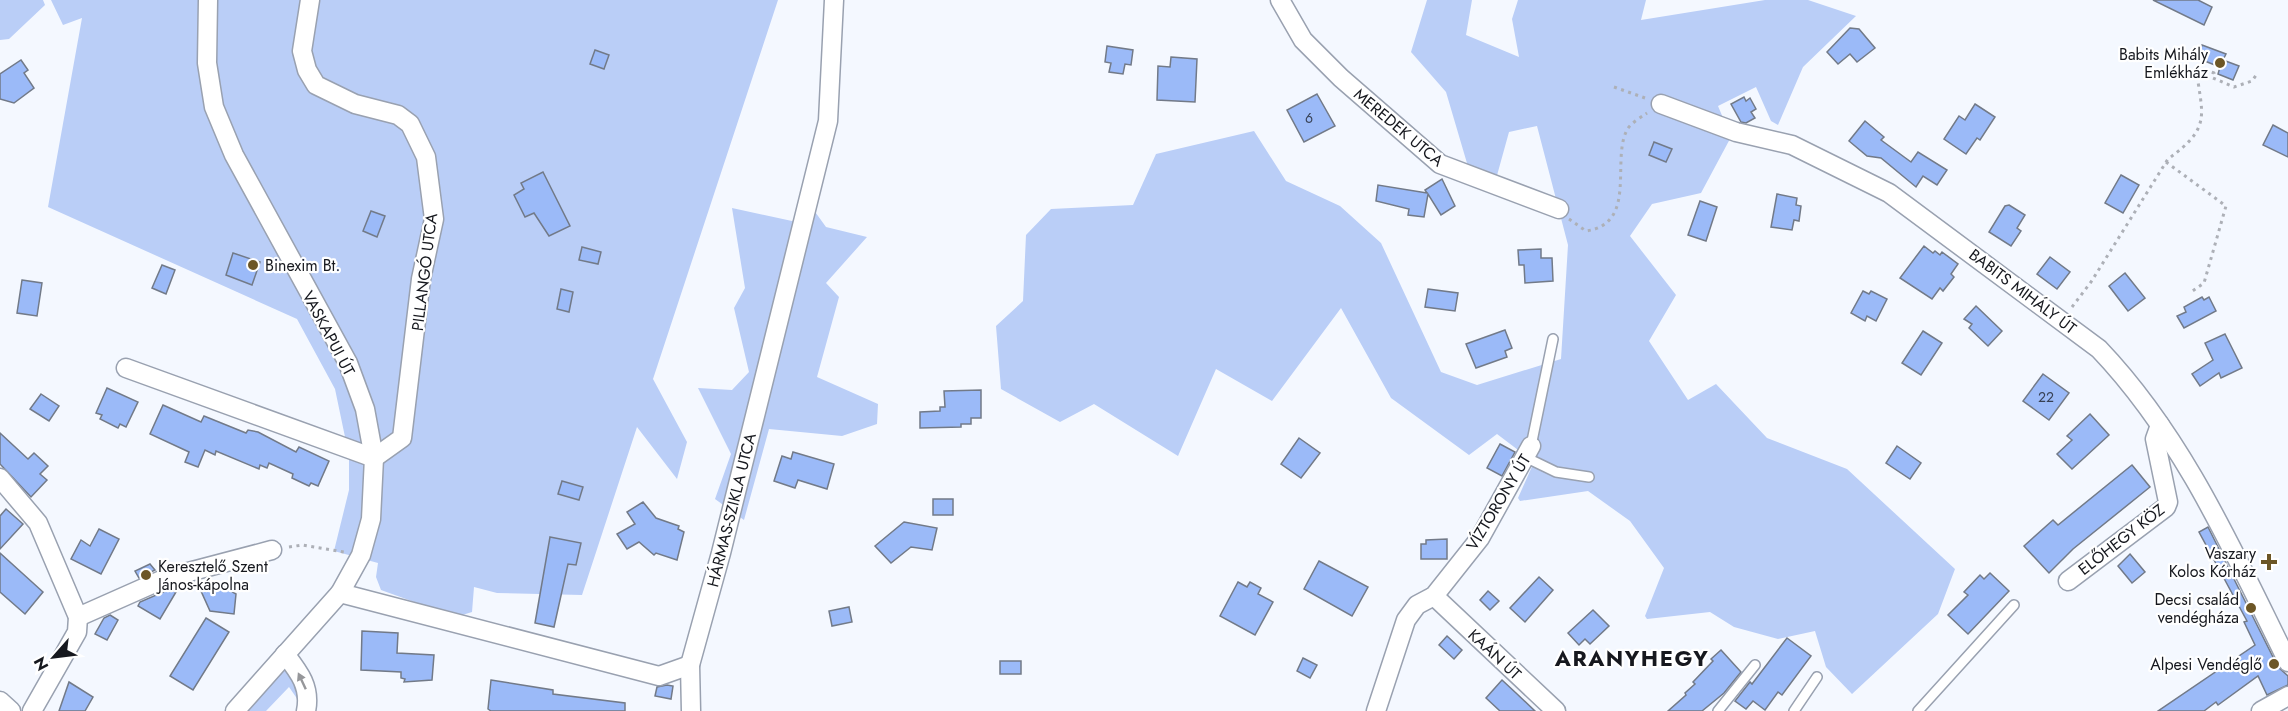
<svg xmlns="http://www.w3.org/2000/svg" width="2288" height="711" font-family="Jost,sans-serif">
<rect width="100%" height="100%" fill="#f4f8ff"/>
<g fill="#bacef7">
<polygon points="0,0 43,0 45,5 9,39 0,40"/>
<polygon points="51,0 778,0 653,379 687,442 677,479 637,427 582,595 497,593 474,587 472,612 456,617 381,590 376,577 378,563 334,551 349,490 349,456 335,389 297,319 48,207 82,18 63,25"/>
<polygon points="1427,0 1472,0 1466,35 1519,57 1512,19 1518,0 1646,0 1641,20 1765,0 1808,0 1856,16 1803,67 1778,125 1771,121 1756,87 1718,106 1731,137 1701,193 1652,204 1630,236 1676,295 1649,341 1688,400 1716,384 1767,438 1847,469 1955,569 1938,614 1852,694 1826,667 1815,631 1778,639 1734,627 1710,612 1647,619 1645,616 1664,568 1630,521 1588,491 1520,501 1518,498 1534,462 1497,434 1469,455 1391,398 1341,308 1272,401 1216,369 1178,456 1094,404 1060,422 1001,389 996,326 1023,301 1026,235 1051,209 1133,205 1156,154 1254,131 1286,181 1340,206 1381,243 1441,372 1477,385 1561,359 1568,245 1537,126 1509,132 1496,179 1469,170 1446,92 1411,52"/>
<polygon points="732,208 792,221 813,209 826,227 867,237 826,283 839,297 817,377 878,404 877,424 842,436 769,429 744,520 715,499 731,454 698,388 732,390 749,372 734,308 745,288"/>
<polygon points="280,670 294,673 303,694 298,700 289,687 266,711 241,711"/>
</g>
<g fill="#9bbaf8" stroke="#727a88" stroke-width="1.5">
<polygon points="2153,0 2198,0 2212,7 2204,25"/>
<polygon points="1850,28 1859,29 1875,48 1857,62 1850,54 1838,64 1827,52"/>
<polygon points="2202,45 2226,54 2223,60 2239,66 2233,80 2218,74 2220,67 2197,58"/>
<polygon points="1107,46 1133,50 1131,65 1125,64 1123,74 1109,72 1111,63 1105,62"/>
<polygon points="595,50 609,55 604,69 590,64"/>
<polygon points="1171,57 1197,59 1195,102 1157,100 1158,66 1170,67"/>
<polygon points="21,60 28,70 24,73 34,88 14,103 0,99 0,74"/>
<polygon points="1317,94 1335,126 1304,142 1287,110"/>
<polygon points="1744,97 1746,101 1750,98 1756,109 1751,112 1755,118 1746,123 1741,122 1731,104"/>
<polygon points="1975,104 1995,117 1980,140 1977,138 1966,154 1944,139 1959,116 1965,120"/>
<polygon points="1865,121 1884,137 1881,140 1911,162 1918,152 1947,170 1937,185 1923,176 1916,187 1881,158 1867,156 1849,141"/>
<polygon points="2273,125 2288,133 2288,157 2263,145"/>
<polygon points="1654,142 1672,149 1666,162 1649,155"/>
<polygon points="543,172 570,226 549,236 534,213 525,217 514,195 524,189 521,183"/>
<polygon points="2121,175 2139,185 2123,213 2105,203"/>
<polygon points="1442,179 1455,206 1441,215 1428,194 1424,217 1408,215 1409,209 1376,201 1378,185 1427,193 1425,190"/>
<polygon points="1777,194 1797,198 1796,205 1801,206 1799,221 1794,220 1792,230 1771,227"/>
<polygon points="1700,201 1717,207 1706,241 1688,235"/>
<polygon points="2009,205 2025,215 2017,228 2021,231 2011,246 1989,232 2005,206"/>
<polygon points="371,211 385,216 377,237 363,231"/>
<polygon points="1924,246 1933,253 1935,251 1940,255 1942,252 1958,264 1951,274 1954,277 1943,291 1940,288 1932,299 1900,278"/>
<polygon points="582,247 601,252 598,264 579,260"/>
<polygon points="1541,249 1541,258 1552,258 1553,281 1525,283 1524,265 1519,265 1518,250"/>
<polygon points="233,253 260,262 252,285 226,275"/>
<polygon points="2050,257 2070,272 2057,289 2037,274"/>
<polygon points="162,265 175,270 166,294 152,288"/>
<polygon points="2125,273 2145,298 2128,311 2109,286"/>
<polygon points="22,280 42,283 37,316 17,313"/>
<polygon points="561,289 573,292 569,312 557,309"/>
<polygon points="1428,289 1458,293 1455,311 1425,307"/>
<polygon points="1863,291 1869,294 1871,291 1887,299 1876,321 1867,316 1865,321 1851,313"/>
<polygon points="2202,297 2204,300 2209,297 2216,311 2184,328 2177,316 2186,312 2184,307"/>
<polygon points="1976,306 2002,331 1988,346 1969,328 1972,324 1964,319"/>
<polygon points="1505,330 1512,348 1505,351 1507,357 1476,368 1466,344"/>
<polygon points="1923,331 1942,343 1921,375 1902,363"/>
<polygon points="2225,334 2242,368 2221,378 2219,373 2200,386 2192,374 2213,360 2205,343"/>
<polygon points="2043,374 2069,393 2049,420 2023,401"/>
<polygon points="107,388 138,402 126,427 120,424 118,428 100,419 102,415 96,413"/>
<polygon points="981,390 981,418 971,418 971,424 961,424 961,427 920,428 920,412 940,411 940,407 945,407 944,391"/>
<polygon points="41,394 59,406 49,421 30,409"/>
<polygon points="163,405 201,422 204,416 246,433 248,430 258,432 296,452 299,447 329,461 318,486 311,483 309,486 292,478 293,474 269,463 267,468 260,465 259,469 216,451 215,455 205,450 198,467 185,462 189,452 150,434"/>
<polygon points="2090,414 2109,435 2072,469 2057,454 2072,440 2067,436"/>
<polygon points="0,433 28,459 34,453 48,466 40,474 47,480 31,497 0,464"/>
<polygon points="1299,438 1320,453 1301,478 1281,464"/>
<polygon points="1500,444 1515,452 1502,476 1487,468"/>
<polygon points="1897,446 1921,463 1910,479 1886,463"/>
<polygon points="793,452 834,464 827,489 798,480 795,488 774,481 782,456 791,459"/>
<polygon points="2132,465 2150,487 2073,549 2049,573 2024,546 2053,520 2058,525"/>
<polygon points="562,481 583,487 579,500 558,494"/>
<rect x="933" y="499" width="20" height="16"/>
<polygon points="643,502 656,518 679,526 678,529 684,532 677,560 656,553 654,555 639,542 627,549 617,534 635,524 627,512"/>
<polygon points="6,509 23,524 0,549 0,516"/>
<polygon points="904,522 937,528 932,550 911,547 891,563 875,546"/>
<polygon points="2208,527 2278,667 2288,676 2288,685 2267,695 2258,676 2218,705 2216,702 2204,711 2158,711 2255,645 2244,622 2247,621 2199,532"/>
<polygon points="99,529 119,539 101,574 71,559 81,540 90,546"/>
<polygon points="550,537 581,543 576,565 568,564 554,627 535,623"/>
<polygon points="1447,539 1447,559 1421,559 1421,544 1426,544 1426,540"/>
<polygon points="0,553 43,592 25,614 0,592"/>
<polygon points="2130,554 2145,572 2132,583 2118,566"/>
<polygon points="1319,561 1368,587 1352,616 1304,589"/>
<polygon points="150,564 155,570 139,578 135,571"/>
<polygon points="1990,573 2009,591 1968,634 1948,615 1968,595 1964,592 1980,575 1984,579"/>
<polygon points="1539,577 1553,590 1525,622 1510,608"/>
<polygon points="1238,582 1247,587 1250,582 1261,588 1258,594 1273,602 1255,635 1220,616"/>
<polygon points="218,583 236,594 234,614 210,611 201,591"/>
<polygon points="170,589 176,592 160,619 138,606 140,602"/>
<polygon points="1488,591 1499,601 1490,610 1480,600"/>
<polygon points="849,607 852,622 832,626 829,611"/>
<polygon points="1593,610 1609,626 1590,644 1585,639 1579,645 1568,633"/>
<polygon points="110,615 118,620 107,640 95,634 104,618"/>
<polygon points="206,618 229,632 193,690 170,676"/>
<polygon points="362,631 398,633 397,653 434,655 432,680 404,682 405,679 401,678 401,672 361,670"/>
<polygon points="1447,636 1462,650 1454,659 1439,645"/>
<polygon points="1787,638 1811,656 1782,695 1778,692 1765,710 1753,701 1746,709 1735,701 1750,682 1752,684"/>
<polygon points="1721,650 1741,672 1724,693 1702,711 1668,711 1686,695 1685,693 1695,684 1693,682 1713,661 1711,659"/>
<polygon points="1303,658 1317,665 1310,678 1297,671"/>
<rect x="1000" y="661" width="21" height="13"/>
<polygon points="491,680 553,690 553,694 625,703 625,711 491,711 488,709"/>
<polygon points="1502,680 1516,693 1535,711 1500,711 1486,698"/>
<polygon points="69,682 93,697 85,711 59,711"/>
<polygon points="667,685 673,686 671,699 655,696 657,687"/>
</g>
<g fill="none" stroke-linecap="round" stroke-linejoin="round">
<defs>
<g id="lane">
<polyline points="1531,446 1553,339"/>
<polyline points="1525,457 1556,472 1589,477"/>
<polyline points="1718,711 1755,665"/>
<polyline points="1794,711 1817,677"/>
<polyline points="1918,711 2014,605"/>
</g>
<g id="street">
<polyline points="208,0 207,63 214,107 234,155 348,363 365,409 374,458 371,519 361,555 340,593 235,711"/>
<polyline points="1280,0 1303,40 1341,78 1440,164 1559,209"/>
<path d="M1661,104L1736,132L1792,145L1889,193L2099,349C2184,438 2234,553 2288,662"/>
<polyline points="126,368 374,458 402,438 421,279 434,219 426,157 410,124 398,115 355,104 316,85 307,70 302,51 310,0"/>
<polyline points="0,478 38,523 78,617 77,632 32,711"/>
<polyline points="2068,581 2166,507 2168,502 2155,439 2160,425"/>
<polyline points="340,593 659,676 690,665"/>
<polyline points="1434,596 1556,711"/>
<polyline points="78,617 166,578 272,550"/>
<path d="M285,654C299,672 311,687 306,711"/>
<polyline points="0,701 11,711"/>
<polyline points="691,711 690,665 721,553 828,121 834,0"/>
<polyline points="1376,711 1406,620 1417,605 1434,596 1480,538 1531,446"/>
<polyline points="2261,711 2288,696"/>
</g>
</defs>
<use href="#lane" stroke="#99a1b0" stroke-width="12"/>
<use href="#street" stroke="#99a1b0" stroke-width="21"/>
<g stroke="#adb0b7" stroke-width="3" stroke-dasharray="3 4.5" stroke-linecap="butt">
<polyline points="1614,87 1645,98"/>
<polyline points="2166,162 2226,206 2204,283 2191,292"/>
<path d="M1569,219L1586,231C1637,224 1612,163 1626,132C1629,124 1640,118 1647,113"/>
<path d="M2072,307L2091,282L2168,159C2214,126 2201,114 2196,66L2214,73L2213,78L2234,87L2252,81L2257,74"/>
<polyline points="289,547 302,545 344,552"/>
</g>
<use href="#lane" stroke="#fff" stroke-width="9"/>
<use href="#street" stroke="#fff" stroke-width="18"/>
</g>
<defs><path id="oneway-solid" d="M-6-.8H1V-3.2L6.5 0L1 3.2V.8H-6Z" transform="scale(1.5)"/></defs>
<use fill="#96979a" href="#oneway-solid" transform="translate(302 681) rotate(-115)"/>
<g fill="#6c5626" stroke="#fff" stroke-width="2">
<circle cx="2220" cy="63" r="6"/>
<circle cx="253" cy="265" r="6"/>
<path d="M2266 553h6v6h6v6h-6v6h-6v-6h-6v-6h6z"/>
<circle cx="146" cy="575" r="6"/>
<circle cx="2251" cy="608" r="6"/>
<circle cx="2274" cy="664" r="6"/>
</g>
<g text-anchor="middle" stroke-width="4.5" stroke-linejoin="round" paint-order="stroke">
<g font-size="14" fill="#374054">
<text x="1309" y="123">6</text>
<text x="2046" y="402">22</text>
</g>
<g font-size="16" fill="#16181e" stroke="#fff" text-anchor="end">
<text x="2208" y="60">Babits Mihály<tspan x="2208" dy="18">Emlékház</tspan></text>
<text x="265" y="271" text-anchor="start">Binexim Bt.</text>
<text x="2256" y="559">Vaszary<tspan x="2256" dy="18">Kolos Kórház</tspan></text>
<text x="158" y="572" text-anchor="start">Keresztelő Szent<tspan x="158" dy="18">János-kápolna</tspan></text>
<text x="2239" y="605">Decsi család<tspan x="2239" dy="18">vendégháza</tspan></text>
<text x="2262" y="670">Alpesi Vendéglő</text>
</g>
<g font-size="16" fill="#16181e" stroke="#fff">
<text transform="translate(1399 127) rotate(40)" y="6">MEREDEK UTCA</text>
<text transform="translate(424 272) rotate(-83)" y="6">PILLANGÓ UTCA</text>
<text transform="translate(2023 291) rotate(37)" y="6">BABITS MIHÁLY ÚT</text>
<text transform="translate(329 333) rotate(62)" y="6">VASKAPUI ÚT</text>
<text transform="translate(1498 502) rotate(-59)" y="6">VÍZTORONY ÚT</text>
<text transform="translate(731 510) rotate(-76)" y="6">HÁRMAS-SZIKLA UTCA</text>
<text transform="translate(2121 539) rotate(-38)" y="6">ELŐHEGY KÖZ</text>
<text transform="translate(1495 654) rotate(43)" y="6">KAÁN ÚT</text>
</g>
<g font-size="22" font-weight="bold" letter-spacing="1.5" fill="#16181e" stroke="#fff">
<text x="1632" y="666">ARANYHEGY</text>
</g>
</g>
<g transform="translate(54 657) rotate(242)" stroke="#ffffff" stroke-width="4.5" paint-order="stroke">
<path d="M0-4.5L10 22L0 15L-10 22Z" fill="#16181e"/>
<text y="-9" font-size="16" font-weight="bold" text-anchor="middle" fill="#16181e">N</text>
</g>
</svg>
